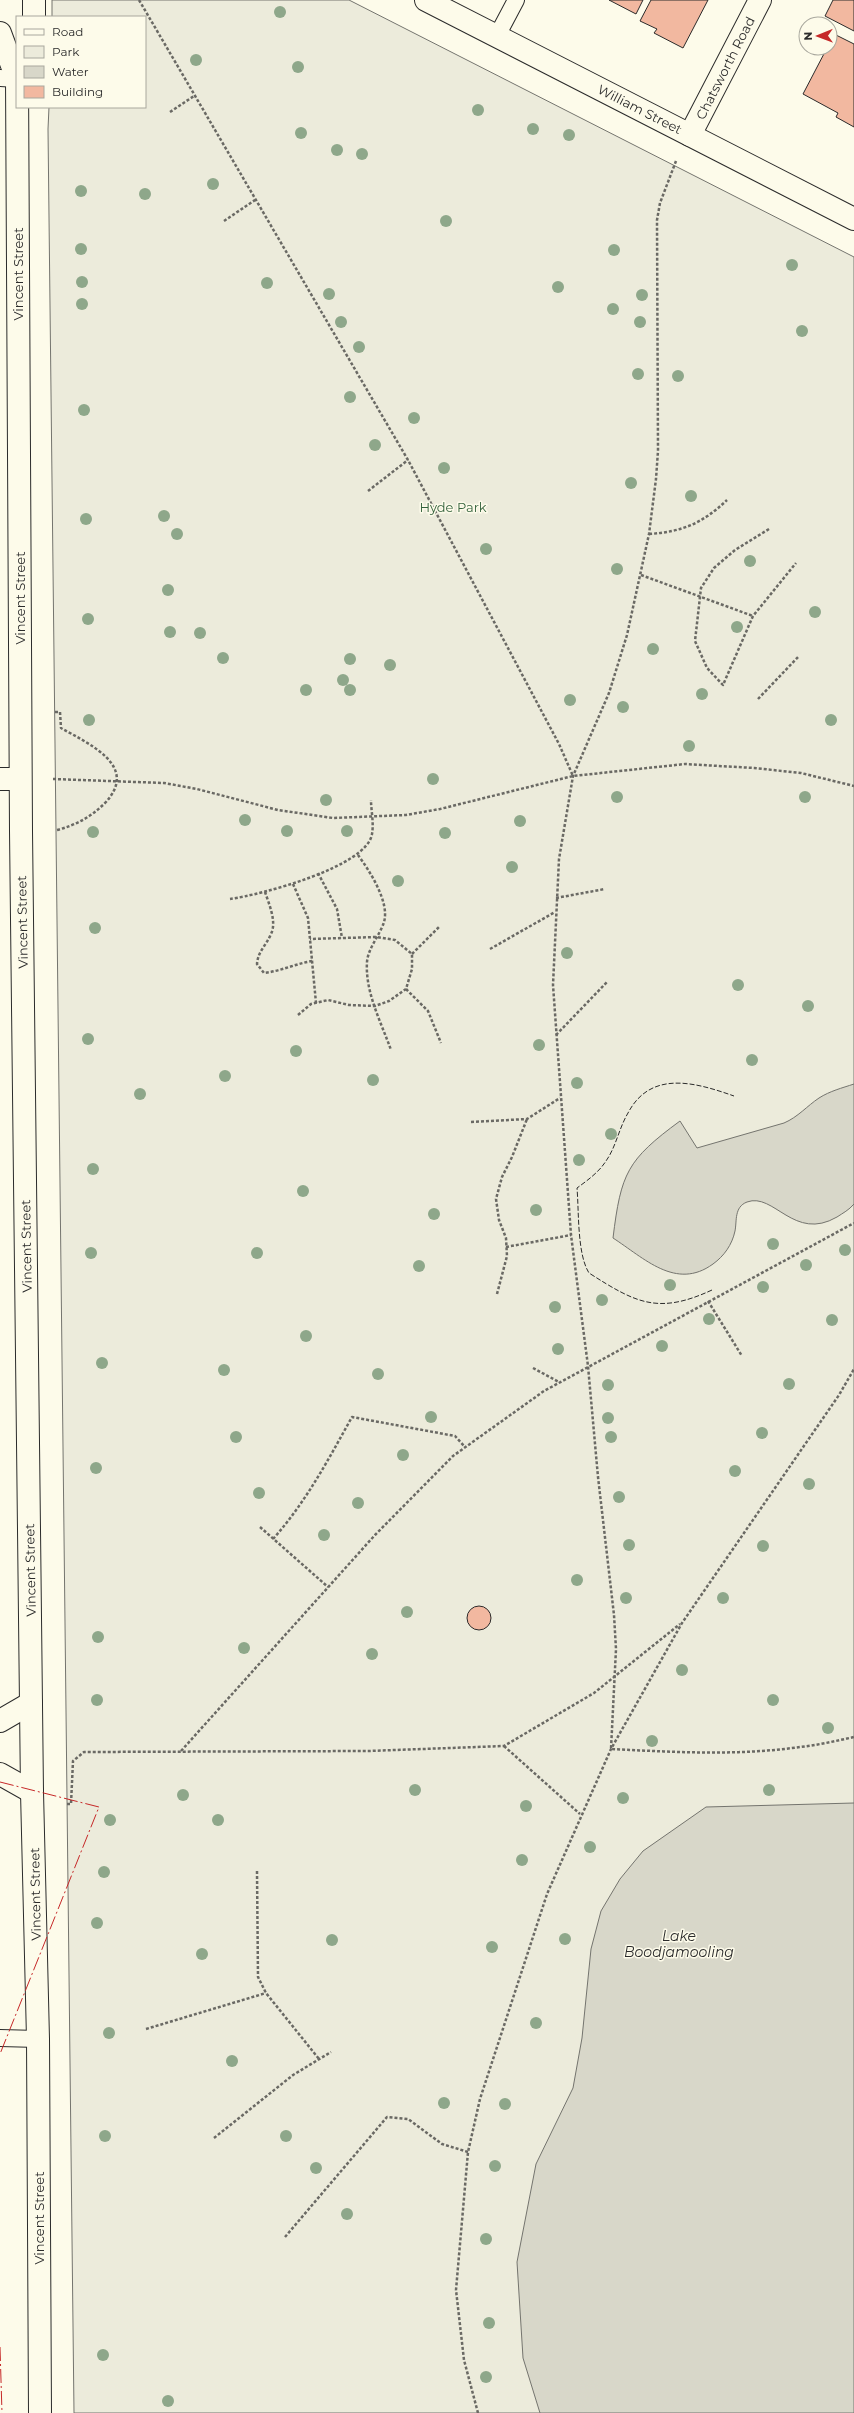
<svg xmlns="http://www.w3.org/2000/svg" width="854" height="2413" font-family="Montserrat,sans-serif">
<rect width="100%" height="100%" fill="#fdfbea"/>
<polygon fill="#ecebdb" stroke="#74746e" points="52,0 349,0 854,257 854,2413 74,2413 48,129 49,107 145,107 145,17 52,17"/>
<g fill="#d8d7c9" stroke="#74746e">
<path d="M854,1084V1204C849,1210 843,1213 837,1217C794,1242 774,1192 747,1202C734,1207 737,1221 735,1231C732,1245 724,1256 713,1264C676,1291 644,1258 613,1238C621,1173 627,1160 680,1121L697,1148L784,1123C798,1117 807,1106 819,1098C830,1091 842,1088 854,1084Z"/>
<polygon points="854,1803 854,2413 540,2413 523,2358 517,2262 536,2164 573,2088 582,2038 591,1949 601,1911 620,1879 643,1851 706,1807"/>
</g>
<g fill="#f2b8a0" stroke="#2b2b2b">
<polygon points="609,0 643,0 636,14"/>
<polygon points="651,0 708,0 683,48 654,33 657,29 640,21"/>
<polygon points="833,0 854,0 854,31 825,16"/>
<polygon points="834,34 854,44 854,127 836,117 838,113 803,94 827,48 830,48 830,41"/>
<circle cx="479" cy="1618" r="12"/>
</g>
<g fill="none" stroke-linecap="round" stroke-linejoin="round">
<defs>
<g id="lane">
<polyline points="497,36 516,0"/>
<polyline points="0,78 17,79"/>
<polyline points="0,2038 38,2039"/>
</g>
<g id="street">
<polyline points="690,135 760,0"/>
<polyline points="0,779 20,779"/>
<polyline points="0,1721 31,1703"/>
<polyline points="0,1774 32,1792"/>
</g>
<g id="primary">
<polyline points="426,0 854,219"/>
<polyline points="34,17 34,0"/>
<polyline points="0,33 17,79"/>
<polyline points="17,78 21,831 32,1792 38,2039 40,2413"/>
</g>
</defs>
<use href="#lane" stroke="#2b2b2b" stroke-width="18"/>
<use href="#street" stroke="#2b2b2b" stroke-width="24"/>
<use href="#primary" stroke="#2b2b2b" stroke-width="24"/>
<g stroke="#6a6964" stroke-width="2.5" stroke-dasharray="3 2" stroke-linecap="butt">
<polyline points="139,0 408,460 559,744 573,776"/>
<polyline points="170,112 194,96"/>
<path d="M676,161L660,203L657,220L658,451L656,479L649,534L627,635L609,693L573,776L559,859L553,985L571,1235L588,1366L598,1477L614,1615L616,1649L611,1749C674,1752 737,1756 800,1747C818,1745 836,1741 854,1737"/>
<polyline points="224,221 255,200"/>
<polyline points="368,491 408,460"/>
<polyline points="769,529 735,550 714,568 701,588 695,641 707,668 723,685 753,616 796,563"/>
<path d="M649,534C682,532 703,523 727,500"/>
<polyline points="641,575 753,616"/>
<polyline points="758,699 799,656"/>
<path d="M55,712H60L61,728C89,744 140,766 105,803C91,817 76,825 57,830"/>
<polyline points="53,779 164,783 197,789 278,810 333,818 406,815 440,809 573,776 685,764 754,768 801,773 854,786"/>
<path d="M358,855C369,870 390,902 384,922C380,935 368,948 367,962C365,992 381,1022 391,1050"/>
<polyline points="318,873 337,909 342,938"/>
<polyline points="293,884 308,918 316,1003"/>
<path d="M265,892C269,904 277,922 271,934C266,946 258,951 257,964L264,973C281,971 295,964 312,961"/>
<polyline points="556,898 605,889"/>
<path d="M230,899C260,895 367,867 372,834C374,823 371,810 371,800"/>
<polyline points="490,949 555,912"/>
<polyline points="412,954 439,927"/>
<polyline points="406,989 428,1011 441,1043"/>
<polyline points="298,1015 311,1004 328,1000 349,1005 375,1006 389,1001 406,989 412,969 412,954 395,940 377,937 310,939"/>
<polyline points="556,1035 607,982"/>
<polyline points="471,1122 527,1119 560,1098"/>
<polyline points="506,1247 571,1235"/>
<polyline points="497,1294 507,1256 506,1238 499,1220 496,1199 502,1177 512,1157 527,1119"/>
<polyline points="708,1301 742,1356"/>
<polyline points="533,1368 559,1382"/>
<polyline points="260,1527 328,1587"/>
<path d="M273,1539C306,1502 328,1460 352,1417L455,1436L465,1447"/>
<polyline points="504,1746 580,1814"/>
<polyline points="181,1751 375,1535 453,1456 544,1391 854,1223"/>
<polyline points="67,1804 71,1804 73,1761 84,1752 368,1751 504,1746 594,1693 680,1624"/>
<polyline points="257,1871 258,1977 266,1993 319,2059"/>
<polyline points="146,2029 266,1993"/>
<polyline points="214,2138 293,2075 331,2052"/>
<polyline points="285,2237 387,2117 408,2119 442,2144 468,2152"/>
<polyline points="478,2413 464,2360 456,2290 468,2152 480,2099 547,1894 611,1749 682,1623 839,1395 854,1369"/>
</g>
<use href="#lane" stroke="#fdfbea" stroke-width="16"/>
<use href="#street" stroke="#fdfbea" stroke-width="22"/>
<use href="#primary" stroke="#fdfbea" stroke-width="22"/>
<path stroke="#2b2b2b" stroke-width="1" stroke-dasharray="5 2" stroke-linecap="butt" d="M712,1290C658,1315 636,1303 589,1273C577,1254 579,1211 577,1188C588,1180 599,1172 606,1161C616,1147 619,1128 628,1113C651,1069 697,1083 734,1096"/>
<g stroke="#c62828" stroke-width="1" stroke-dasharray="14 3 2 3" stroke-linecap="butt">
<polyline points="0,1782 99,1807 0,2054"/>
<polyline points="0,2347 2,2413"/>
</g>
</g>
<g fill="#8ea78a">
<circle cx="280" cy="12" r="6"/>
<circle cx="196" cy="60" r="6"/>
<circle cx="298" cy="67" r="6"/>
<circle cx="478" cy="110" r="6"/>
<circle cx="533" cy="129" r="6"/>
<circle cx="301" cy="133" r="6"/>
<circle cx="569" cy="135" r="6"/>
<circle cx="337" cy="150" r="6"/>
<circle cx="362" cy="154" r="6"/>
<circle cx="213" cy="184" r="6"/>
<circle cx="81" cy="191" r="6"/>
<circle cx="145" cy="194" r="6"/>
<circle cx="446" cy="221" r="6"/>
<circle cx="81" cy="249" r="6"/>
<circle cx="614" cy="250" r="6"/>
<circle cx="792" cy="265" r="6"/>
<circle cx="82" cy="282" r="6"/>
<circle cx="267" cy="283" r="6"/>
<circle cx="558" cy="287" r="6"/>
<circle cx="329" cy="294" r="6"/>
<circle cx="642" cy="295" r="6"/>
<circle cx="82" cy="304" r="6"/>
<circle cx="613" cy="309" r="6"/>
<circle cx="341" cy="322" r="6"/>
<circle cx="640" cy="322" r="6"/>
<circle cx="802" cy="331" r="6"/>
<circle cx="359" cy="347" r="6"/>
<circle cx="638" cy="374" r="6"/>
<circle cx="678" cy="376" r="6"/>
<circle cx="350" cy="397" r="6"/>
<circle cx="84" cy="410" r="6"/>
<circle cx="414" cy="418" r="6"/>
<circle cx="375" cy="445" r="6"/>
<circle cx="444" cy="468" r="6"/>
<circle cx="631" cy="483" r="6"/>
<circle cx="691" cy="496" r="6"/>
<circle cx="164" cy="516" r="6"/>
<circle cx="86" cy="519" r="6"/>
<circle cx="177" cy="534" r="6"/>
<circle cx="486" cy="549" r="6"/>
<circle cx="750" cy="561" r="6"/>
<circle cx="617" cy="569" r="6"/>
<circle cx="168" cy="590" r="6"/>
<circle cx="815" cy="612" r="6"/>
<circle cx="88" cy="619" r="6"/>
<circle cx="737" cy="627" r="6"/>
<circle cx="170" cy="632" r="6"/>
<circle cx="200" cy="633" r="6"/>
<circle cx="653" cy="649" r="6"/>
<circle cx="223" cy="658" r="6"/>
<circle cx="350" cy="659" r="6"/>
<circle cx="390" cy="665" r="6"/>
<circle cx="343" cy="680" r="6"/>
<circle cx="306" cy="690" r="6"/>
<circle cx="350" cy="690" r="6"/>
<circle cx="702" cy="694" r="6"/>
<circle cx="570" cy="700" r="6"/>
<circle cx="623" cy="707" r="6"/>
<circle cx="89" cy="720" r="6"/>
<circle cx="831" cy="720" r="6"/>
<circle cx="689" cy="746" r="6"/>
<circle cx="433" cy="779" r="6"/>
<circle cx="617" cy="797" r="6"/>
<circle cx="805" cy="797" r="6"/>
<circle cx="326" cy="800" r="6"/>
<circle cx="245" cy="820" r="6"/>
<circle cx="520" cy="821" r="6"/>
<circle cx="287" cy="831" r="6"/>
<circle cx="347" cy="831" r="6"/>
<circle cx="93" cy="832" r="6"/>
<circle cx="445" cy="833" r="6"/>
<circle cx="512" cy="867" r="6"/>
<circle cx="398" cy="881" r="6"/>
<circle cx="95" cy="928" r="6"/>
<circle cx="567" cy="953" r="6"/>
<circle cx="738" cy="985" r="6"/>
<circle cx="808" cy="1006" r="6"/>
<circle cx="88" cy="1039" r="6"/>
<circle cx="539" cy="1045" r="6"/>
<circle cx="296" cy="1051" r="6"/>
<circle cx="752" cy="1060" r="6"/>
<circle cx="225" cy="1076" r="6"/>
<circle cx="373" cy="1080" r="6"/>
<circle cx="577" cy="1083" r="6"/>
<circle cx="140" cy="1094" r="6"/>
<circle cx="611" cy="1134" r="6"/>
<circle cx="579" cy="1160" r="6"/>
<circle cx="93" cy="1169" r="6"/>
<circle cx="303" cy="1191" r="6"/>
<circle cx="536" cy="1210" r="6"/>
<circle cx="434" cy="1214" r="6"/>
<circle cx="773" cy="1244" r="6"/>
<circle cx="845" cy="1250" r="6"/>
<circle cx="91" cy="1253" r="6"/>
<circle cx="257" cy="1253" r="6"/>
<circle cx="806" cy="1265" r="6"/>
<circle cx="419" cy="1266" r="6"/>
<circle cx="670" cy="1285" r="6"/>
<circle cx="763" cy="1287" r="6"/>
<circle cx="602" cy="1300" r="6"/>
<circle cx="555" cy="1307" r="6"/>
<circle cx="709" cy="1319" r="6"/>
<circle cx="832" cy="1320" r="6"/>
<circle cx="306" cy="1336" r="6"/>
<circle cx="662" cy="1346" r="6"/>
<circle cx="558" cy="1349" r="6"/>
<circle cx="102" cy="1363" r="6"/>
<circle cx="224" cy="1370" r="6"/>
<circle cx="378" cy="1374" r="6"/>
<circle cx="789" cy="1384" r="6"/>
<circle cx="608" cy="1385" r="6"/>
<circle cx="431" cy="1417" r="6"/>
<circle cx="608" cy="1418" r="6"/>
<circle cx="762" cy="1433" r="6"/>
<circle cx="236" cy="1437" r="6"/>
<circle cx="611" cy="1437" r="6"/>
<circle cx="403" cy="1455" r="6"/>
<circle cx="96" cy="1468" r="6"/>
<circle cx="735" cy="1471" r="6"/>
<circle cx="809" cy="1484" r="6"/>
<circle cx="259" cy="1493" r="6"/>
<circle cx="619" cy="1497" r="6"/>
<circle cx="358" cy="1503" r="6"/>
<circle cx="324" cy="1535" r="6"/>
<circle cx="629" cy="1545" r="6"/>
<circle cx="763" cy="1546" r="6"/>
<circle cx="577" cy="1580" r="6"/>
<circle cx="626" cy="1598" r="6"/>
<circle cx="723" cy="1598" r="6"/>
<circle cx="407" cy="1612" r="6"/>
<circle cx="98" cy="1637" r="6"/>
<circle cx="244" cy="1648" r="6"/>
<circle cx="372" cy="1654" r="6"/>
<circle cx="682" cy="1670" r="6"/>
<circle cx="97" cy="1700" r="6"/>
<circle cx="773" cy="1700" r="6"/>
<circle cx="828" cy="1728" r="6"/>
<circle cx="652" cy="1741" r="6"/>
<circle cx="415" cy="1790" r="6"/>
<circle cx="769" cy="1790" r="6"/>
<circle cx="183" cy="1795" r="6"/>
<circle cx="623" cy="1798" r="6"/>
<circle cx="526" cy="1806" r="6"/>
<circle cx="110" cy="1820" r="6"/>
<circle cx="218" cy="1820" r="6"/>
<circle cx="590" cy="1847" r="6"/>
<circle cx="522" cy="1860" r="6"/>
<circle cx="104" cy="1872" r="6"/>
<circle cx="97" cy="1923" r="6"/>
<circle cx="565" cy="1939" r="6"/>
<circle cx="332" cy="1940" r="6"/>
<circle cx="492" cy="1947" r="6"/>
<circle cx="202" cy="1954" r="6"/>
<circle cx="536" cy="2023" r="6"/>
<circle cx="109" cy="2033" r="6"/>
<circle cx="232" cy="2061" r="6"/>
<circle cx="444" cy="2103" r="6"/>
<circle cx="505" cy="2104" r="6"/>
<circle cx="105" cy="2136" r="6"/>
<circle cx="286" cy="2136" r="6"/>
<circle cx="495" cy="2166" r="6"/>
<circle cx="316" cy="2168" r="6"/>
<circle cx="347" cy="2214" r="6"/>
<circle cx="486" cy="2239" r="6"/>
<circle cx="489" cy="2323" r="6"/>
<circle cx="103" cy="2355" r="6"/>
<circle cx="486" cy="2377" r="6"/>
<circle cx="168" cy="2401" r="6"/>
</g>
<g text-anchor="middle" stroke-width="3" stroke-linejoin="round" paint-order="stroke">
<g font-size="13" fill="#2b2b2b" stroke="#fdfbea">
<text transform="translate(725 68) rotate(-63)" y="5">Chatsworth Road</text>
<text transform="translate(640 109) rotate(27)" y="5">William Street</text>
<text transform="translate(18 274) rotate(-90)" y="5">Vincent Street</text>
<text transform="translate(20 598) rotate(-90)" y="5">Vincent Street</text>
<text transform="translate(22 922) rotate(-91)" y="5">Vincent Street</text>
<text transform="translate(26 1246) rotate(-91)" y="5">Vincent Street</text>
<text transform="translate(30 1570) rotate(-91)" y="5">Vincent Street</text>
<text transform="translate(35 1894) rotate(-91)" y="5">Vincent Street</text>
<text transform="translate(39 2218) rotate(-90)" y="5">Vincent Street</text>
</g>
<g font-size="13" fill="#34623c" stroke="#fdfbea">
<text x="453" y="512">Hyde Park</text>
</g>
<g font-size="14" font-style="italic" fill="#2b2b2b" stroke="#fdfbea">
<text x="679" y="1941">Lake<tspan x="679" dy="16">Boodjamooling</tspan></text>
</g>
</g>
<rect x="16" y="16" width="130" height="92" fill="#fdfbea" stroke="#a9a89e"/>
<rect x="24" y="29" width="20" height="6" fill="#fdfbea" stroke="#a9a89e"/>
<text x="52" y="36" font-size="12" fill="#2b2b2b">Road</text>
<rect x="24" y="46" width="20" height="12" fill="#ecebdb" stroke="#a9a89e"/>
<text x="52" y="56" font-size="12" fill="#2b2b2b">Park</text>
<rect x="24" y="66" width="20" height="12" fill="#d8d7c9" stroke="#a9a89e"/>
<text x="52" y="76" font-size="12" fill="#2b2b2b">Water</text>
<rect x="24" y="86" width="20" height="12" fill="#f2b8a0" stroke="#a9a89e"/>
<text x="52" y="96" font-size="12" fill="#2b2b2b">Building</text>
<g transform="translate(818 36) rotate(269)"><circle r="19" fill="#fdfbea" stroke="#a9a89e"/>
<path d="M0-3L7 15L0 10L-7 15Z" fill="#c62828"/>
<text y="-6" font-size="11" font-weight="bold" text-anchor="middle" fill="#2b2b2b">N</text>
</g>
</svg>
